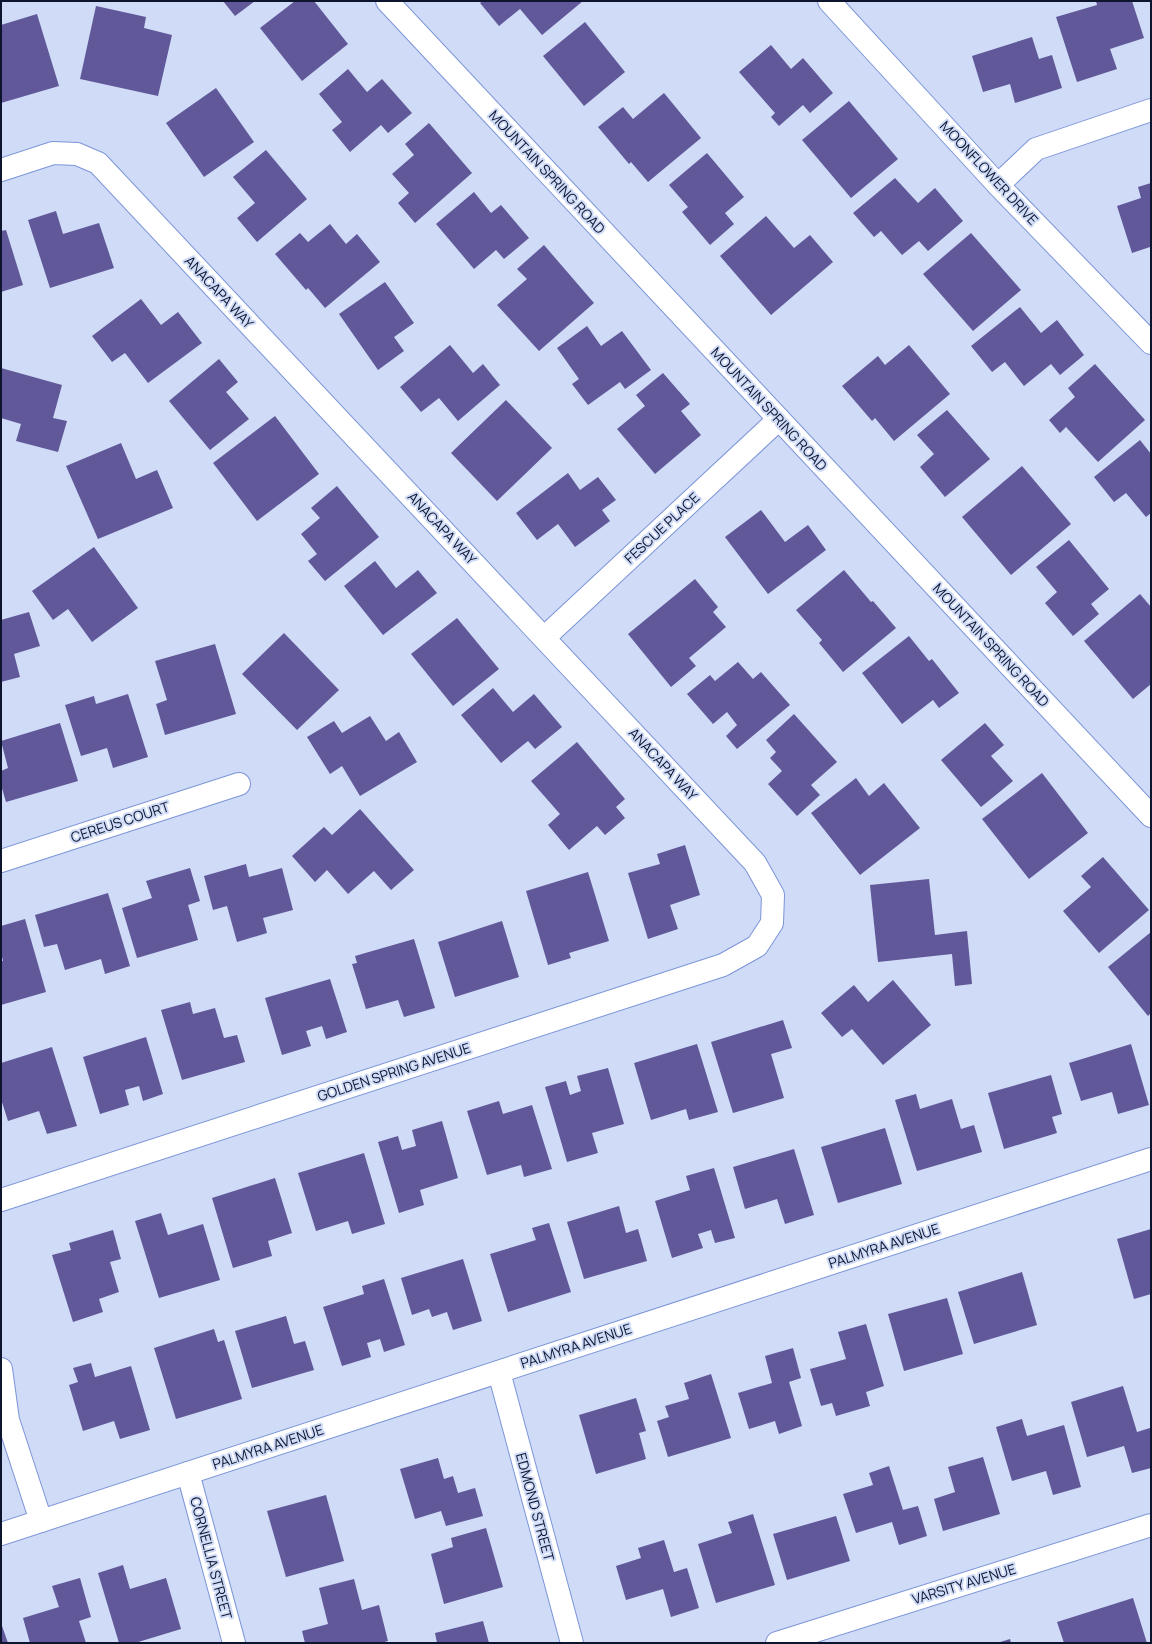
<svg xmlns="http://www.w3.org/2000/svg" width="1152" height="1644" font-family="Manrope,sans-serif">
<rect width="100%" height="100%" fill="#cfdbf7"/>
<g fill="#605899">
<polygon points="223,1 255,1 235,16"/>
<polygon points="295,1 314,1 348,44 302,81 260,28"/>
<polygon points="483,1 583,1 542,35 520,9 499,26 480,3"/>
<polygon points="1096,1 1132,1 1144,38 1110,49 1117,69 1077,82 1056,17 1097,5"/>
<polygon points="96,6 146,17 144,28 172,35 158,96 80,79"/>
<polygon points="37,14 59,86 1,103 1,25"/>
<polygon points="585,22 625,72 584,106 543,56"/>
<polygon points="1032,37 1039,59 1052,55 1062,88 1015,103 1010,84 983,92 972,56"/>
<polygon points="771,45 791,69 803,58 833,93 810,113 803,105 779,126 771,117 775,113 739,72"/>
<polygon points="348,69 367,92 382,79 412,113 388,133 381,125 350,152 332,130 342,122 319,94"/>
<polygon points="216,88 254,142 204,177 166,123"/>
<polygon points="664,93 701,138 648,182 631,162 629,164 598,127 623,107 633,119"/>
<polygon points="849,101 898,159 851,198 802,140"/>
<polygon points="429,123 472,173 415,223 398,203 409,193 392,174 414,155 405,144"/>
<polygon points="266,150 307,199 257,242 237,218 255,203 233,177"/>
<polygon points="707,153 744,197 725,213 734,224 710,245 682,212 688,207 669,185"/>
<polygon points="895,178 918,203 935,188 963,221 928,251 919,241 902,255 881,231 874,237 853,213"/>
<polygon points="1151,183 1151,251 1150,247 1132,253 1117,206 1141,198 1138,187"/>
<polygon points="474,192 491,213 501,205 529,238 504,259 496,250 474,269 436,224"/>
<polygon points="56,211 63,234 99,223 114,268 50,288 28,220"/>
<polygon points="766,216 794,248 810,235 833,262 771,315 720,256"/>
<polygon points="330,224 346,244 357,234 380,262 325,308 308,288 306,290 275,254 300,233 308,242"/>
<polygon points="6,230 23,285 1,292 1,231"/>
<polygon points="971,233 1021,290 973,331 923,274"/>
<polygon points="544,245 594,303 539,351 497,305 527,279 517,269"/>
<polygon points="385,282 414,323 394,337 404,351 378,370 339,314"/>
<polygon points="141,299 161,325 178,312 202,343 148,383 125,353 112,362 92,336"/>
<polygon points="1020,307 1041,333 1057,320 1084,355 1060,375 1051,364 1024,386 1005,362 992,372 971,346"/>
<polygon points="587,326 601,346 622,331 651,370 625,389 620,382 588,405 572,384 579,379 557,348"/>
<polygon points="450,345 473,373 483,364 500,385 458,421 439,398 421,412 400,387"/>
<polygon points="909,345 950,394 894,441 875,418 872,421 842,386 878,356 885,365"/>
<polygon points="219,359 238,382 226,392 249,419 210,450 169,401"/>
<polygon points="1095,364 1145,420 1098,462 1066,427 1060,433 1049,420 1075,397 1068,388"/>
<polygon points="1,368 62,385 53,418 67,421 58,452 16,441 21,424 1,418"/>
<polygon points="663,373 690,404 681,411 701,435 655,474 617,429 645,406 636,395"/>
<polygon points="506,400 552,448 497,501 451,453"/>
<polygon points="947,410 990,459 945,497 920,467 934,454 917,435"/>
<polygon points="275,416 319,474 257,521 213,463"/>
<polygon points="1140,440 1151,454 1151,513 1146,517 1126,493 1114,502 1094,477"/>
<polygon points="121,443 136,479 157,470 173,508 98,539 66,466"/>
<polygon points="1022,466 1071,524 1011,575 962,517"/>
<polygon points="568,473 580,490 598,477 616,500 602,510 610,521 575,547 558,524 537,540 516,513"/>
<polygon points="337,486 379,537 325,581 308,561 317,554 301,534 320,518 311,508"/>
<polygon points="761,510 785,542 808,525 826,550 768,594 725,537"/>
<polygon points="1069,540 1109,589 1091,604 1099,614 1073,636 1045,603 1057,592 1036,567"/>
<polygon points="94,547 138,608 92,642 68,609 53,620 32,591"/>
<polygon points="375,561 396,588 418,570 437,593 383,635 344,586"/>
<polygon points="844,570 871,602 873,601 896,628 843,672 819,643 822,640 796,610"/>
<polygon points="695,579 718,607 713,612 726,627 689,658 696,666 671,687 628,634"/>
<polygon points="1140,594 1151,607 1151,684 1133,699 1084,641"/>
<polygon points="29,612 40,646 14,654 20,677 1,682 1,620"/>
<polygon points="457,618 499,669 453,706 411,654"/>
<polygon points="284,633 339,690 297,730 242,674"/>
<polygon points="909,636 929,661 932,659 959,693 939,708 933,700 902,724 862,673"/>
<polygon points="215,644 236,714 165,735 156,704 167,700 155,661"/>
<polygon points="738,662 753,679 761,672 790,705 737,749 726,736 737,725 727,712 713,724 687,694 710,675 715,681"/>
<polygon points="493,688 513,712 534,694 562,727 535,749 528,741 501,763 461,715"/>
<polygon points="128,694 148,757 113,768 107,748 81,756 65,705 94,696 96,704"/>
<polygon points="794,714 837,762 811,785 820,795 797,816 768,784 782,771 770,758 776,752 766,740"/>
<polygon points="370,716 386,741 399,732 417,762 360,796 342,766 330,774 307,737 334,721 342,733"/>
<polygon points="60,723 78,781 6,802 1,785 1,771 8,768 1,741"/>
<polygon points="985,723 1004,745 991,756 1013,781 981,807 941,760"/>
<polygon points="577,742 625,799 616,807 625,818 605,835 597,826 569,850 548,825 560,814 531,781"/>
<polygon points="1042,773 1088,833 1029,879 982,819"/>
<polygon points="856,778 869,796 884,783 920,828 860,875 811,813"/>
<polygon points="360,809 414,870 391,890 374,871 348,894 327,870 315,882 292,856 324,827 332,835"/>
<polygon points="685,845 700,895 670,905 678,929 648,939 628,873 660,864 657,854"/>
<polygon points="1103,857 1149,910 1099,953 1063,911 1091,887 1081,876"/>
<polygon points="246,864 249,877 282,868 293,910 263,918 267,933 237,942 227,906 213,910 204,876"/>
<polygon points="190,868 200,901 188,905 198,940 137,958 122,908 152,898 146,881"/>
<polygon points="588,872 609,941 569,953 571,958 548,965 526,891"/>
<polygon points="929,879 935,935 967,931 972,984 955,986 952,954 878,962 870,885"/>
<polygon points="108,893 130,966 105,974 101,959 65,970 57,944 44,947 35,915"/>
<polygon points="25,919 46,992 1,1005 1,961 3,961 1,953 1,926"/>
<polygon points="502,921 519,977 455,997 438,942"/>
<polygon points="1151,932 1151,1013 1148,1016 1108,967"/>
<polygon points="414,939 435,1008 404,1017 398,1000 366,1009 352,964 357,963 355,956"/>
<polygon points="330,979 347,1032 326,1039 322,1026 306,1031 311,1046 282,1055 265,998"/>
<polygon points="893,980 931,1025 883,1065 852,1029 842,1037 821,1013 854,985 868,1002"/>
<polygon points="190,1002 193,1014 215,1008 224,1038 237,1035 245,1062 182,1080 161,1010"/>
<polygon points="783,1020 792,1048 771,1054 784,1098 733,1113 711,1042"/>
<polygon points="146,1037 163,1094 143,1101 139,1086 125,1090 129,1105 100,1114 83,1057"/>
<polygon points="697,1044 718,1112 689,1120 686,1109 651,1120 634,1063"/>
<polygon points="1131,1044 1149,1105 1118,1114 1112,1092 1081,1101 1069,1063"/>
<polygon points="52,1047 77,1126 47,1134 39,1111 8,1121 1,1099 1,1063"/>
<polygon points="608,1068 624,1124 592,1133 598,1153 567,1162 545,1087 566,1081 570,1095 581,1091 577,1076"/>
<polygon points="1051,1075 1062,1114 1052,1117 1057,1133 1004,1149 988,1093"/>
<polygon points="916,1094 920,1109 952,1099 961,1129 974,1125 982,1152 917,1171 895,1100"/>
<polygon points="499,1101 503,1114 532,1105 552,1169 524,1177 521,1165 487,1175 467,1111"/>
<polygon points="442,1121 458,1178 420,1190 424,1205 399,1213 378,1142 398,1136 402,1150 416,1146 412,1130"/>
<polygon points="885,1128 902,1184 838,1203 821,1147"/>
<polygon points="794,1149 814,1215 785,1224 777,1199 745,1209 733,1167"/>
<polygon points="364,1153 385,1224 352,1234 348,1221 316,1231 298,1173"/>
<polygon points="714,1168 735,1238 715,1243 711,1230 698,1234 703,1248 672,1258 655,1201 690,1190 686,1176"/>
<polygon points="275,1178 292,1233 268,1241 272,1256 233,1268 212,1198"/>
<polygon points="619,1206 626,1233 638,1229 647,1261 584,1279 567,1222"/>
<polygon points="161,1213 168,1235 203,1224 220,1280 159,1298 135,1221"/>
<polygon points="549,1223 571,1292 508,1312 490,1254 536,1240 532,1228"/>
<polygon points="1151,1229 1151,1294 1134,1299 1117,1239"/>
<polygon points="113,1230 121,1259 110,1262 119,1292 99,1299 103,1312 73,1322 52,1255 71,1250 69,1243"/>
<polygon points="463,1259 482,1321 453,1330 447,1312 432,1317 429,1309 412,1315 401,1278"/>
<polygon points="1022,1272 1037,1325 974,1344 958,1292"/>
<polygon points="384,1279 405,1345 384,1352 380,1339 367,1343 371,1357 342,1366 323,1307 364,1294 362,1286"/>
<polygon points="947,1298 963,1354 904,1371 888,1314"/>
<polygon points="286,1316 294,1344 305,1341 314,1370 252,1388 235,1331"/>
<polygon points="866,1324 884,1386 866,1392 870,1406 836,1416 832,1403 821,1406 810,1369 846,1359 838,1332"/>
<polygon points="214,1329 218,1342 224,1340 242,1399 176,1419 154,1348"/>
<polygon points="793,1348 801,1378 789,1382 802,1426 779,1434 775,1421 749,1429 738,1393 772,1383 765,1356"/>
<polygon points="91,1363 95,1377 131,1366 150,1430 120,1439 114,1421 83,1431 69,1385 78,1382 73,1368"/>
<polygon points="711,1374 731,1438 668,1457 657,1421 669,1417 665,1406 689,1399 684,1383"/>
<polygon points="1123,1386 1137,1432 1150,1428 1151,1429 1151,1468 1132,1473 1124,1446 1087,1457 1071,1402"/>
<polygon points="636,1398 646,1431 639,1433 646,1459 596,1474 579,1415"/>
<polygon points="1022,1419 1027,1436 1064,1425 1081,1487 1053,1495 1046,1471 1012,1481 996,1427"/>
<polygon points="983,1457 1000,1514 943,1531 934,1499 955,1492 948,1467"/>
<polygon points="438,1458 444,1479 453,1476 458,1493 475,1488 483,1516 446,1526 441,1511 415,1519 400,1469"/>
<polygon points="889,1466 903,1510 918,1506 927,1536 899,1545 892,1522 856,1533 843,1494 873,1485 869,1473"/>
<polygon points="326,1495 344,1561 286,1577 267,1511"/>
<polygon points="753,1514 775,1585 716,1603 698,1544 732,1533 728,1522"/>
<polygon points="836,1516 850,1561 787,1580 773,1534"/>
<polygon points="486,1528 503,1587 444,1604 431,1554 453,1547 451,1538"/>
<polygon points="664,1540 674,1572 687,1568 699,1608 671,1617 663,1589 626,1600 616,1566 641,1558 638,1548"/>
<polygon points="123,1565 130,1589 166,1578 181,1629 135,1643 119,1643 98,1573"/>
<polygon points="80,1578 91,1617 79,1621 86,1643 30,1643 23,1618 59,1607 52,1586"/>
<polygon points="354,1579 362,1610 379,1605 388,1641 381,1643 305,1643 302,1631 328,1624 319,1588"/>
<polygon points="1133,1598 1147,1643 1064,1643 1057,1622"/>
<polygon points="483,1621 489,1643 437,1643 435,1633"/>
<polygon points="1,1623 8,1643 1,1643"/>
<polygon points="1010,1639 1011,1643 997,1643"/>
</g>
<g fill="none" stroke-linecap="round" stroke-linejoin="round">
<defs>
<g id="minor">
<polyline points="387,1 1151,816"/>
<polyline points="829,1 998,185 1151,343"/>
<polyline points="1,170 53,153 77,154 98,163 755,863 773,895 772,923 757,946 723,965 1,1200"/>
<polyline points="998,185 1036,149 1151,110"/>
<polyline points="545,637 779,419"/>
<polyline points="1,861 239,784"/>
<polyline points="1,1369 8,1420 41,1521"/>
<polyline points="499,1372 572,1643"/>
<polyline points="188,1473 234,1643"/>
<polyline points="1,1534 1151,1159"/>
<polyline points="777,1643 1151,1525"/>
</g>
</defs>
<use href="#minor" stroke="#7c95d7" stroke-width="24"/>
<use href="#minor" stroke="#fff" stroke-width="22"/>
</g>
<g text-anchor="middle" stroke-width="4" stroke-linejoin="round" paint-order="stroke">
<g font-size="14" fill="#0d152e" stroke="#cfdbf7">
<text transform="translate(547 172) rotate(47)" y="5">MOUNTAIN SPRING ROAD</text>
<text transform="translate(989 173) rotate(47)" y="5">MOONFLOWER DRIVE</text>
<text transform="translate(219 292) rotate(47)" y="5">ANACAPA WAY</text>
<text transform="translate(769 409) rotate(47)" y="5">MOUNTAIN SPRING ROAD</text>
<text transform="translate(442 528) rotate(47)" y="5">ANACAPA WAY</text>
<text transform="translate(662 528) rotate(-43)" y="5">FESCUE PLACE</text>
<text transform="translate(991 645) rotate(47)" y="5">MOUNTAIN SPRING ROAD</text>
<text transform="translate(663 764) rotate(47)" y="5">ANACAPA WAY</text>
<text transform="translate(120 822) rotate(-18)" y="5">CEREUS COURT</text>
<text transform="translate(394 1072) rotate(-18)" y="5">GOLDEN SPRING AVENUE</text>
<text transform="translate(884 1246) rotate(-18)" y="5">PALMYRA AVENUE</text>
<text transform="translate(576 1346) rotate(-18)" y="5">PALMYRA AVENUE</text>
<text transform="translate(268 1447) rotate(-18)" y="5">PALMYRA AVENUE</text>
<text transform="translate(535 1507) rotate(75)" y="5">EDMOND STREET</text>
<text transform="translate(211 1558) rotate(75)" y="5">CORNELLIA STREET</text>
<text transform="translate(964 1584) rotate(-17)" y="5">VARSITY AVENUE</text>
</g>
</g>
<rect width="1152" height="1644" fill="none" stroke="#0d152e" stroke-width="4"/>
</svg>
